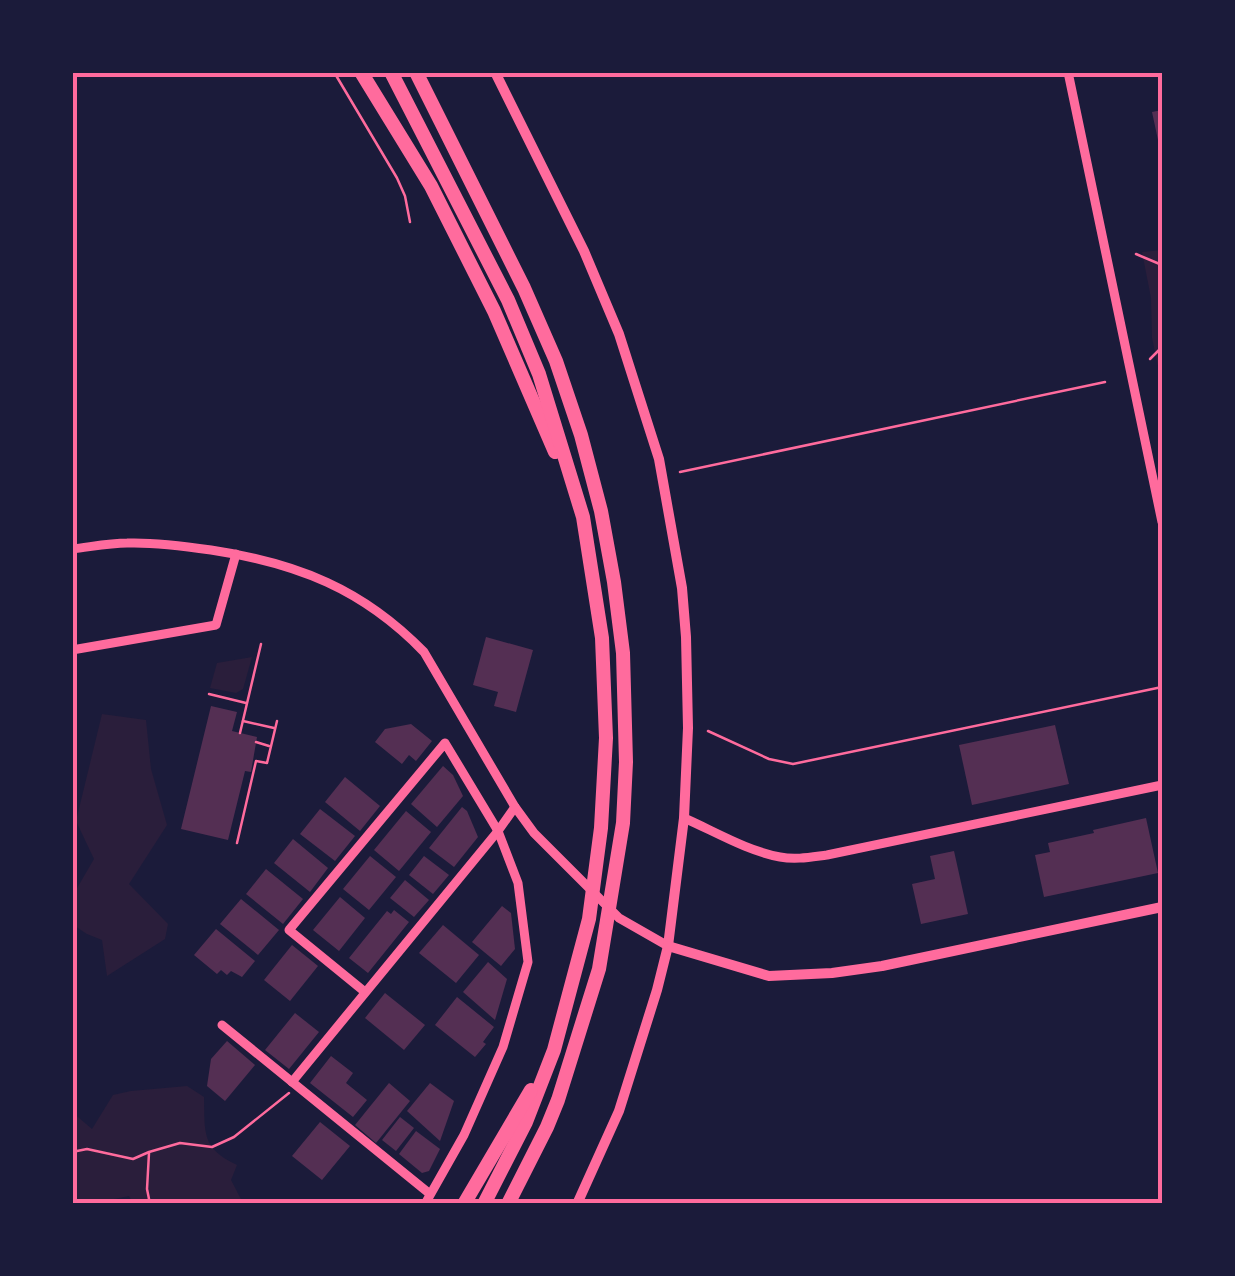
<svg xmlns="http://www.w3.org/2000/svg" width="1235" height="1276" font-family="Poppins,sans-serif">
<rect width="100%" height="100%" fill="#1b1b3a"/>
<g fill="#2a1e3b">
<polygon points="1162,250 1162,385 1152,338 1151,298 1142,252"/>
<polygon points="252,657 243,689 236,693 210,688 217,663"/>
<polygon points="102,714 146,720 151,769 167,825 129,884 168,924 165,939 107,976 102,940 87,934 72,924 73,895 94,859 76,821"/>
<path d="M187,1086L204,1097C205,1133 201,1148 237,1165L231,1180L243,1203H133L129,1196L109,1200L106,1203H73L72,1112L92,1129L113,1095L131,1091Z"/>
</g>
<g fill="#542f53">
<polygon points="1162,110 1162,154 1161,154 1152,112"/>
<polygon points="486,637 533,650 516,712 494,706 498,692 473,685"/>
<polygon points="211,706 237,712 232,731 257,737 251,772 245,771 228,840 181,829"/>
<polygon points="411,724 432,741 416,761 409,755 402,764 375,742 385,729"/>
<polygon points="1055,725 1069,784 972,805 959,745"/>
<polygon points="443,766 453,775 463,796 437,827 411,804"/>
<polygon points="345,777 380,806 360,831 325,802"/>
<polygon points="462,807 467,811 478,837 454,867 429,848"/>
<polygon points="320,809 355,836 335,861 300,834"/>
<polygon points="406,811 431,832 399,871 374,850"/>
<polygon points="1146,818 1158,873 1044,897 1035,855 1050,852 1048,843 1094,833 1093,830"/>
<polygon points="293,839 328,868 310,892 274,863"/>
<polygon points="954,851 968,914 921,924 912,884 935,879 930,856"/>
<polygon points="370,856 396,877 369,910 343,889"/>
<polygon points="424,856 449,875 433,894 409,875"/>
<polygon points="266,869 303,899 283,924 246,894"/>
<polygon points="405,880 429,900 414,917 390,898"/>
<polygon points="340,897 365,918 339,951 313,930"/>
<polygon points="241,899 279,930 258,955 220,924"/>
<polygon points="502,906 511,913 515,949 501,966 472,942"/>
<polygon points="394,910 409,922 368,973 349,958 387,911 391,914"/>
<polygon points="443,925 479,955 456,983 419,953"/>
<polygon points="216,929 255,961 242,977 231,971 227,975 221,970 217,974 194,955"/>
<polygon points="292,945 318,966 290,1001 264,980"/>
<polygon points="488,962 507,979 495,1020 463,992"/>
<polygon points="385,993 425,1025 404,1050 365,1018"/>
<polygon points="457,997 494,1027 483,1042 486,1044 475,1057 435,1025"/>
<polygon points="295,1013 319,1032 289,1069 265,1050"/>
<polygon points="227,1041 255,1065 225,1101 207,1086 211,1059"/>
<polygon points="331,1056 353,1073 346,1083 367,1100 353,1117 310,1083"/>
<polygon points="389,1083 410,1101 376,1143 355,1125"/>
<polygon points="430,1083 454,1101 440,1141 407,1111"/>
<polygon points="400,1117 414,1128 396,1151 382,1140"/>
<polygon points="320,1122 350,1146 322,1180 292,1156"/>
<polygon points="416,1131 440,1149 429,1171 422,1173 399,1154"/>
</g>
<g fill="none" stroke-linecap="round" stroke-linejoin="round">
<g stroke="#ff6b9d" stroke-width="2.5">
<polyline points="334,72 397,178 405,196 410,222"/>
<polyline points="1136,254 1162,265"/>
<polyline points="1150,359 1162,347"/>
<polyline points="680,472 1105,382"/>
<polyline points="209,694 246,703"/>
<polyline points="243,721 274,728"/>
<polyline points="708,731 769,759 793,764 1162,687"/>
<polyline points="240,733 261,644"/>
<polyline points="256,742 269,746"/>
<polyline points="237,843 256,761 267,763 277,721"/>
<polyline points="72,1152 87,1149 133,1159 149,1152 180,1143 212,1147 234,1137 289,1093"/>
<polyline points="149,1153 147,1189 150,1204"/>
</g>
<g stroke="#ff6b9d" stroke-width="9">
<polyline points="1068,72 1162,522"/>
<path d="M72,549C90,547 109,543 127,543C155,542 184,546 211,550C297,563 363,589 424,652L515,807L534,833L619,918L668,946"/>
<polyline points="72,650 216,625 236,554"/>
<path d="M684,818C714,831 747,851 780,857C796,860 811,857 827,855L1162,785"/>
<polyline points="365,992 289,930 445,743 498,831 518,883 528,962 503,1047 464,1135 425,1204"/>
<polyline points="222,1025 430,1194"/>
<polyline points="292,1082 498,831 515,807"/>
</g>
<g stroke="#ff6b9d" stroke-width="10">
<polyline points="495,72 584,251 619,334 659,459 682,588 686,637 688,728 684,818 668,946 657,990 619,1111 577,1204"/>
<polyline points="668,946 769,976 832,973 882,966 1162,907"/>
</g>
<g stroke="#ff6b9d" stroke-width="14">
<polyline points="361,72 431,186 494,311 555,452"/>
<polyline points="391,72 508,300 539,374 583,517 602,638 606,738 601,828 589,919 554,1050 526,1122 484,1204"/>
<polyline points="416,72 524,288 556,361 581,435 601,511 614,582 623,653 626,762 623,823 599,969 558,1100 547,1127 508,1204"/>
<polyline points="464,1204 531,1090"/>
</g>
</g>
<rect width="1235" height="1276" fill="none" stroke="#1b1b3a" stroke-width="150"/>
<rect x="75" y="75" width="1085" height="1126" fill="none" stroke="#ff6b9d" stroke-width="4"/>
</svg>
